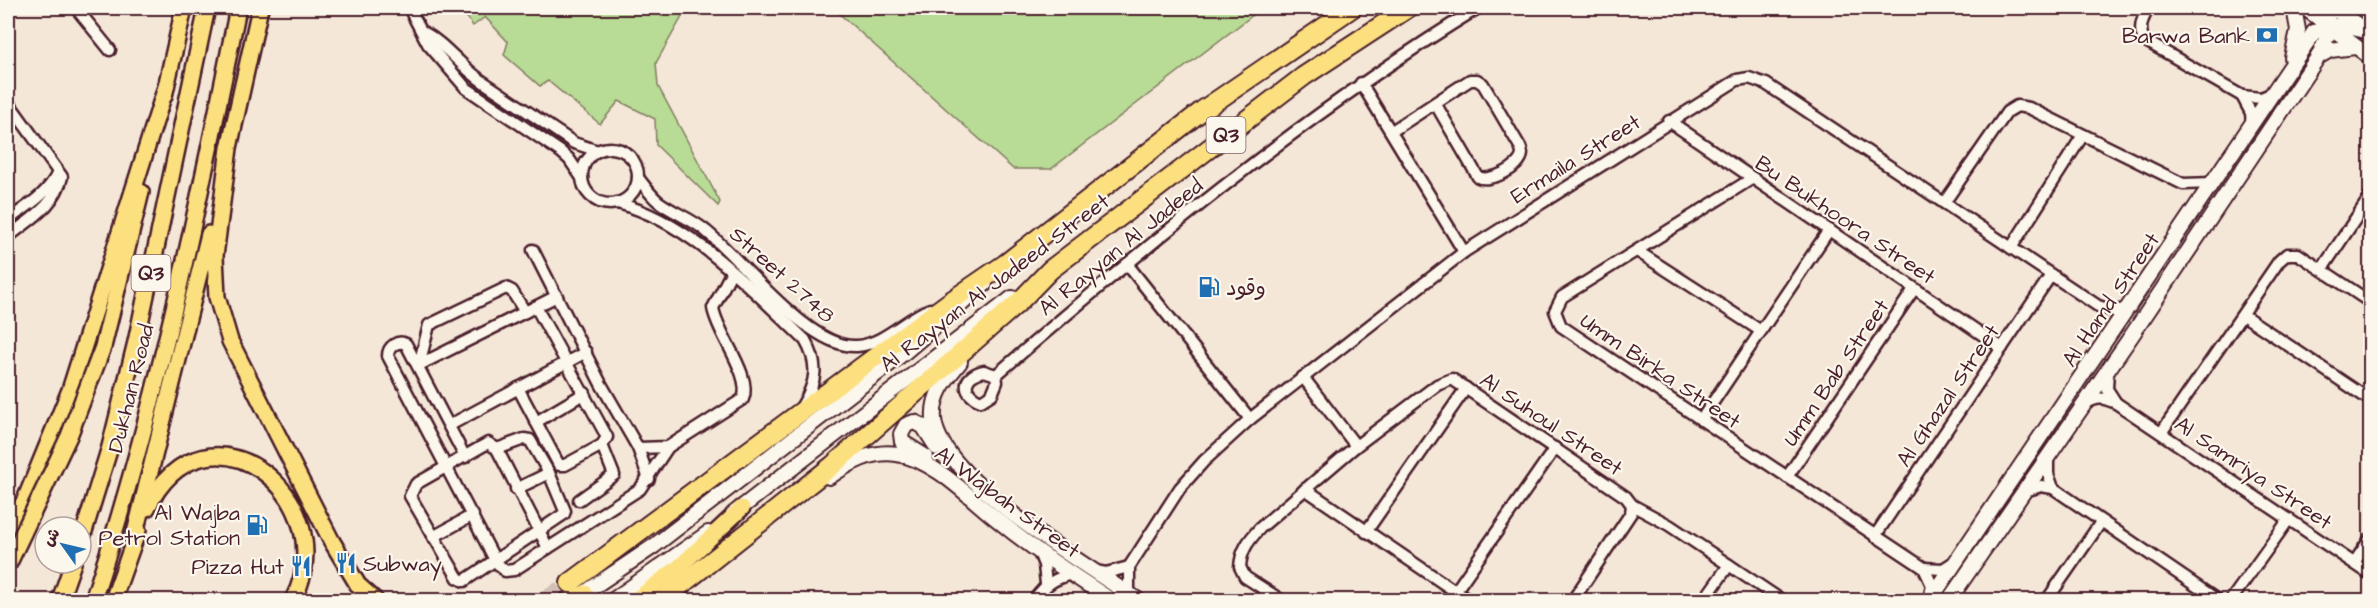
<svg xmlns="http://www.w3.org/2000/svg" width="2378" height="608" font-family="'Architects Daughter','Playpen Sans Arabic',sans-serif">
<rect width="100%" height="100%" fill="#f4e7d8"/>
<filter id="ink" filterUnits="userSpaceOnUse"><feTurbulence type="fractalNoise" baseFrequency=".0167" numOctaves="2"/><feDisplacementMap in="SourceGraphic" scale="12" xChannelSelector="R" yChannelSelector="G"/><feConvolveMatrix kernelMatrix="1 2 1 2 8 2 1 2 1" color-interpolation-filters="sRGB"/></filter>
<g filter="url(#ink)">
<g fill="#b8db95" stroke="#817d60" stroke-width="1.5">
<polygon points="460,8 687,8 656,63 658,86 720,202 718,206 656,145 655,119 619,101 600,124 548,81 540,86 504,55 508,42 485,17 473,26"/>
<polygon points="833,8 1262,8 1051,169 1013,169"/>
</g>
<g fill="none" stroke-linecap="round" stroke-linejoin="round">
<polyline stroke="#d2bfb5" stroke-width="18" stroke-dasharray="18 9" stroke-linecap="butt" points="546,600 570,583"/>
<defs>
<g id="street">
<polyline points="76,8 110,50"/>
<polyline points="409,8 428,44 466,88 561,152 569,159 582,178"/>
<path d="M2149,8C2142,19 2138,28 2144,40L2242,96L2261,98L2273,93"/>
<path d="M423,32C446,44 461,67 482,81L574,143L598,151"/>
<polyline points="1361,83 1464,252"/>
<polyline points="2242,96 2251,113 2252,125"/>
<path d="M8,102L62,177C55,206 30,219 8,237"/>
<polyline points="1669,121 2002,348"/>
<path d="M1392,131L1470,80H1477L1483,84L1519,145C1520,146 1522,152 1522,154C1521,168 1489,183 1478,177L1435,103"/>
<circle cx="610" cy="176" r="28"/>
<path d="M638,178C645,186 651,196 659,202C674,213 692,219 706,231C743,261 809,349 857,346C884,344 906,318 930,309"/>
<polyline points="1753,178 1562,297 1555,311 1561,326 1924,568 1932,585 1929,600"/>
<path d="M617,203C690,221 751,289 805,340C819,364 817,382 802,406"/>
<polyline points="1944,203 2007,112 2017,106 2029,108 2183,184 2213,183"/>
<path d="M8,220C28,205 46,196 58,173"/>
<polyline points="2011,248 2083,135"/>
<polyline points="533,250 601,384 638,448 649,479"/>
<polyline points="1637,251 1761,331"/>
<polyline points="1127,264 1250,419"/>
<polyline points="2322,269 2370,197"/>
<polyline points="2243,315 2370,400"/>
<polyline points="419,365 429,325 506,288 512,291 525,312"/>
<polyline points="419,365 557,296"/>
<polyline points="2108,370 2107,389 2116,403"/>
<path d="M984,371L996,375L997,382L992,394L981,401C960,393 963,375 984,371Z"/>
<path d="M996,375C1149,243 1306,113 1478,8"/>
<polyline points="1303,377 1356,446"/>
<polyline points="518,388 559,465 565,465 602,445 607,437 536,307"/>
<path d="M2087,403C2098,396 2104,398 2116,403L2370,574"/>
<polyline points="1701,420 1829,230"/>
<polyline points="536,422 585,393"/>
<polyline points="450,425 586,352"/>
<polyline points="2161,433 2279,261 2287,254 2298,254 2370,302"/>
<path d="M638,448L668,447L743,399C753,376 717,334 713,308L731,273"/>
<polyline points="497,449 524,439 530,440 549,473 516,489"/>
<path d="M465,457L406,344C398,340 388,346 388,356L496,562L505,571L514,570L640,489L668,447"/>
<polyline points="2048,459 2048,474 2053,488"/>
<polyline points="1787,477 1914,289"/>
<polyline points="1305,489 1468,600"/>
<polyline points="2025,491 2041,486 2053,488 2217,600"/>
<polyline points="579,500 614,475 602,445"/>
<polyline points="1632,505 1669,525 1729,565"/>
<polyline points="1366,532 1466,388"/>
<polyline points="1875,536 2051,275"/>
<polyline points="433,537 473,515"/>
<polyline points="548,548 497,449 488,443 416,484 410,496 458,578 464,581 564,514 565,511 549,473"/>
<polyline points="1038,550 1044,565 1046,584"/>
<polyline points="2354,563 2370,539"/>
<polyline points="1924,568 1943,569 1954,562"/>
<polyline points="1095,571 1106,573 1129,567"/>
<polyline points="1455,592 1555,448"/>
<polyline points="1129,595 1129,567 1180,488 1204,461 1250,419 1464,252 1737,80 1749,78 1766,84 2098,306 2114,311 2130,308"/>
<path d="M1034,600C1046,584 1053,579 1072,574"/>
<path d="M1281,600L1245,577L1240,567C1241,550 1249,540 1260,528L1356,446L1437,385L1452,379L1626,497L1632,505L1631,513L1573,600"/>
<polyline points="1704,600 1729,565 1781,600"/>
<polyline points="2047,600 2101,522"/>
<polyline points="2231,600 2289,519"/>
</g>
<g id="secondary">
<polyline points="2305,8 2370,57"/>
<polyline points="2333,8 2359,26"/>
<polyline points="2318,57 2330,50 2355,47"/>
<polyline points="2292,58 2298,30 2294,8"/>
<path d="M960,362C946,379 932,395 934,419C939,478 1089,567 1138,600"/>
<polyline points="926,457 902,442 901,434 906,425 914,422 923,426 937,448"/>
<path d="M829,477C850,463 871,450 897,454C936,460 969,498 999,521C1034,550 1073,575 1111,600"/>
<polyline points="733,514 1012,298"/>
<polyline points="577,598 654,546 905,352 985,284"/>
<polyline points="613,600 708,533"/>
<polyline points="1930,600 2314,32 2339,25 2366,31"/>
<polyline points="1949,600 2132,335 2318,57 2327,37 2328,8"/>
</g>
<g id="primary">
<polyline points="260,8 229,148 215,256 217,297 230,341 331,540 358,585 375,600"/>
<polyline points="164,96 184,8"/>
<polyline points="103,347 141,192"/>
<path d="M147,508C207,388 346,499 293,600"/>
<polyline points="8,528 25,500 70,390 166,87"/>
<polyline points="134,537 209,234"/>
<polyline points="81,541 110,447 136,342 207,8"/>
<polyline points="60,600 73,563"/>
<path d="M93,600C157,407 198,207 238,8"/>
<polyline points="113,600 138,530"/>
<polyline points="568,600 585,593"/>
<polyline points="635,600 679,567 742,508"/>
</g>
<g id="highway">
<polyline points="570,583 948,303 1005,264 1203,110 1352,8"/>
<polyline points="662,600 832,466 1019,302 1050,270 1304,76 1408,8"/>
</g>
</defs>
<use href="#street" stroke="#4a1f2b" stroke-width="15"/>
<use href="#secondary" stroke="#4a1f2b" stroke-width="18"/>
<use href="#primary" stroke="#4a1f2b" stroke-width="20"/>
<use href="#highway" stroke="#4a1f2b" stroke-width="22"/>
<use href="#street" stroke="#fbf7ec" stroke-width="10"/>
<use href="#secondary" stroke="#fbf7ec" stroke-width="14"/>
<use href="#primary" stroke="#fce080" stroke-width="15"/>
<use href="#highway" stroke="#fce080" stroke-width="18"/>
<defs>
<polyline id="primary-bridge" points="8,565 69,436 103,347"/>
</defs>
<use href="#primary-bridge" stroke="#4a1f2b" stroke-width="20" stroke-linecap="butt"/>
<use href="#primary-bridge" stroke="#fce080" stroke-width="15"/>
</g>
</g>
<defs>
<symbol id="bank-bare" viewBox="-9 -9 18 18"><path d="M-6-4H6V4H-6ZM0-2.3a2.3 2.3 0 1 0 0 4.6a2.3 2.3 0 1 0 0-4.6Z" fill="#1f6fb2" stroke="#fbf7ec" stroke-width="2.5" paint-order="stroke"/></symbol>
<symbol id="fuel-bare" viewBox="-9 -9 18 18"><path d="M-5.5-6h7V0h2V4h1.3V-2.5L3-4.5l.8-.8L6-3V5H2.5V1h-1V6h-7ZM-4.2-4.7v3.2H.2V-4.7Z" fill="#1f6fb2" stroke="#fbf7ec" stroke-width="2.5" paint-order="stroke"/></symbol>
<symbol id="restaurant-bare" viewBox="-9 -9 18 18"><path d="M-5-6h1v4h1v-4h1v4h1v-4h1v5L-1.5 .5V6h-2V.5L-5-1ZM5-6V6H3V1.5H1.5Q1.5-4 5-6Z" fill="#1f6fb2" stroke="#fbf7ec" stroke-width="2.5" paint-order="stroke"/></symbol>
</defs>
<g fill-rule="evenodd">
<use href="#bank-bare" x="2252" y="20" width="30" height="30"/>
<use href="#fuel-bare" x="1194" y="272" width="30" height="30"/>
<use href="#fuel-bare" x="242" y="510" width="30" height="30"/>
<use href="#restaurant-bare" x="331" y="548" width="30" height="30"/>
<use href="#restaurant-bare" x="286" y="551" width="30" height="30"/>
</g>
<g text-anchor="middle" stroke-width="4.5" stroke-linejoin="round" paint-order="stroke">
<g fill="#fbf7ec" stroke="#7f6065" stroke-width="1.5">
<rect x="1206.5" y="117" width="39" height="36" rx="4.5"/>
<rect x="131.5" y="255" width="39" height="36" rx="4.5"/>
</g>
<g font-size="21" font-weight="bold" fill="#4a1f2b">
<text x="1226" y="142">Q3</text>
<text x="151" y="280">Q3</text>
</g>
<g font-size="22" fill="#4a1f2b" stroke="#fbf7ec" text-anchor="end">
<text x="2250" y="43">Barwa Bank</text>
<text x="1226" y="295" text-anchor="start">وقود</text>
<text x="240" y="520">Al Wajba<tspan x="240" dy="25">Petrol Station</tspan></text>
<text x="363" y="571" text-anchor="start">Subway</text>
<text x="284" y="574">Pizza Hut</text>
</g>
<g font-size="22" fill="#4a1f2b" stroke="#fbf7ec">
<text transform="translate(1575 158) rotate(-32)" y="8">Ermaila Street</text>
<text transform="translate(1846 219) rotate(34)" y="8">Bu Bukhoora Street</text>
<text transform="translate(1120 246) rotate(-39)" y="8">Al Rayyan Al Jadeed</text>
<text transform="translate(783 274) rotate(42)" y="8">Street 2748</text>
<text transform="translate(994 282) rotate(-37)" y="8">Al Rayyan Al Jadeed Street</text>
<text transform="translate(2110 299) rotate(-56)" y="8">Al Hamd Street</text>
<text transform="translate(1661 370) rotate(34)" y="8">Umm Birka Street</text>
<text transform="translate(1835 372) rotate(-56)" y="8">Umm Bab Street</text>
<text transform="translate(130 388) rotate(-76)" y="8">Dukhan Road</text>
<text transform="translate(1947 395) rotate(-56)" y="8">Al Ghazal Street</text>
<text transform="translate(1552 423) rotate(34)" y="8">Al Suhoul Street</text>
<text transform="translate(2254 472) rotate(34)" y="8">Al Samriya Street</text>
<text transform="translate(1008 501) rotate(36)" y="8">Al Wajbah Street</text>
</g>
</g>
<rect width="2378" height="608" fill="none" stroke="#fbf7ec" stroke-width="30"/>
<rect x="15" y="15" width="2348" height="578" fill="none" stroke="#4a1f2b" stroke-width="2" filter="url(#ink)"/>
<g transform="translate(63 545) rotate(304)"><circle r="28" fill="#fbf7ec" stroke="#b4a19f" stroke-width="1.5"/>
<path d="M0-4.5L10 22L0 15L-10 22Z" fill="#1f6fb2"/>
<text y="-9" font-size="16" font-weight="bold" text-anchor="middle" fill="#4a1f2b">ش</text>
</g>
</svg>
